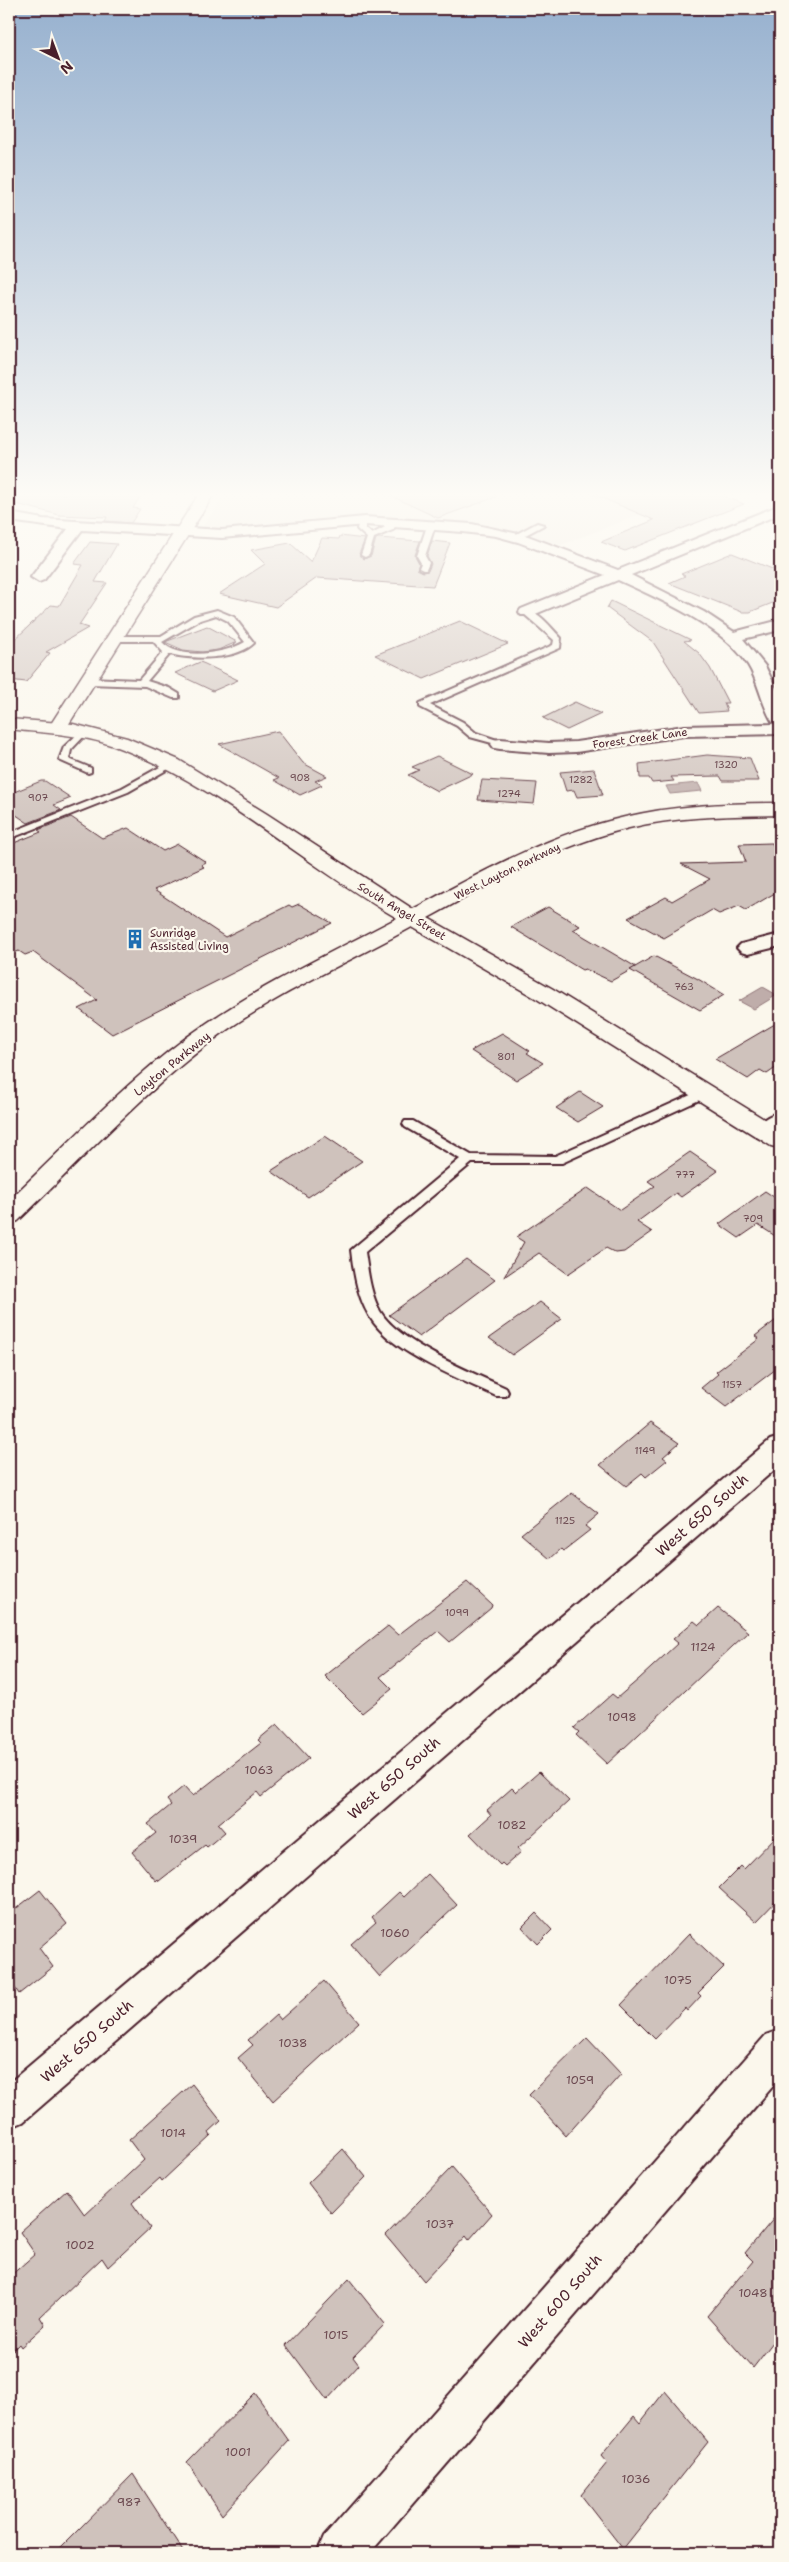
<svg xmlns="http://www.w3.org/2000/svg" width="789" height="2562" font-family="'Shantell Sans',sans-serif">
<rect width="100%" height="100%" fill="#fbf7ec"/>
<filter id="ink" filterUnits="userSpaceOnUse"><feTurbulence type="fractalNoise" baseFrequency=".02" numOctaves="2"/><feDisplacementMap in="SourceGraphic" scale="10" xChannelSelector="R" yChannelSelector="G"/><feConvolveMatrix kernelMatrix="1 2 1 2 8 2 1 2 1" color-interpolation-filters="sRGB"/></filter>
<g filter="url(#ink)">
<polygon fill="#eee7de" points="226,494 693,494 561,545 485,526 382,518 306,519 234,531 201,529"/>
<g fill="#bfadaa" stroke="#907477">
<polygon points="698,783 702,791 670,794 666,786"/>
<polygon points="763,987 777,995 754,1009 739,1001"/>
</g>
<g fill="#cfc2bc" stroke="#4a1f2b">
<polygon points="9,494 142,494 133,508 140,509 131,523 105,521 107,517 59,515 9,502"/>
<polygon points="387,494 495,494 496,497 438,518"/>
<polygon points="593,494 718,494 744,504 625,551 601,542 654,520"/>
<polygon points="340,536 365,539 359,554 364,559 371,556 376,539 378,538 420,541 415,555 419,563 417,569 423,572 428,571 431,564 427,556 432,541 450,543 433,586 317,578 276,607 219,594 265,564 251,550 290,543 311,562 322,538 339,539"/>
<polygon points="90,542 117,544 95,582 107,583 79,625 88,628 46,652 50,653 26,682 9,680 9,645 51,605 59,606 83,565 74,564"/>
<polygon points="732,553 780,572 780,600 750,612 742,612 669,583 685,576 681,574"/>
<polygon points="611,601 691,640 684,641 699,653 710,668 728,703 724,703 727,711 699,713 653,642 607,608"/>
<polygon points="460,621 508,644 424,679 375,655"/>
<polygon points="207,626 237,642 218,650 202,652 183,650 165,642"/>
<polygon points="200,662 205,664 238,680 213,691 175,673"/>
<polygon points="575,702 601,714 567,730 543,718"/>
<polygon points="278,731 303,763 327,776 315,781 322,785 300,795 274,780 279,778 219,744"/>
<polygon points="707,755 750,758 759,781 723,781 720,776 671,777 674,781 652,783 649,778 640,778 639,764"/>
<polygon points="437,756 473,774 437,791 408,775 419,770 412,767"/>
<polygon points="594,769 603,795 577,797 574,790 566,791 560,772"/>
<polygon points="482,780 537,783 534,804 478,800"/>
<polygon points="41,781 45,781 71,798 54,805 61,810 28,823 9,810 9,794"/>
<polygon points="71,817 102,838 128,828 163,851 178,844 206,862 201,865 204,867 154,890 225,937 289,905 292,907 299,904 332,923 112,1034 79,1009 97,1000 33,952 25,955 19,951 9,955 9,845 41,832 38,830"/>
<polygon points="772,843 780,859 780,890 746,910 739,906 719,914 712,910 664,938 628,918 666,897 672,901 710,879 681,864 746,862 739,844"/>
<polygon points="548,907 580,926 573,930 636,967 611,981 585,969 582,970 511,927"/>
<polygon points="654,956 698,979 724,995 700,1010 630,970"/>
<polygon points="780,1021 780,1065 767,1074 760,1070 748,1079 715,1059"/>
<polygon points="502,1033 530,1051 527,1053 543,1063 516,1080 471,1051"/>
<polygon points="580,1092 603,1107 578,1122 556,1108"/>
<polygon points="325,1136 362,1161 308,1197 271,1171"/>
<polygon points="690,1152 718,1171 681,1197 676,1193 637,1222 652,1232 624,1252 616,1253 606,1248 568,1274 539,1253 504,1277 524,1242 516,1237 588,1188 620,1210 655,1186 648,1181"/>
<polygon points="765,1191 780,1201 780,1239 758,1225 739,1238 719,1224"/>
<polygon points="466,1259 495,1280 419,1337 389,1315"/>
<polygon points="540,1302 562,1319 512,1355 489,1338"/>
<polygon points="780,1317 780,1366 726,1407 701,1388 718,1374 716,1372 759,1339 755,1336"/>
<polygon points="650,1423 679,1443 663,1457 667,1460 646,1477 642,1473 626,1486 600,1465"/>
<polygon points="572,1493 599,1514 585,1526 590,1530 563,1551 561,1549 550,1559 521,1534"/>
<polygon points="467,1582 492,1605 491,1608 450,1642 438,1631 380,1677 392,1689 362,1713 325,1676 388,1626 398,1635"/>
<polygon points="718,1608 748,1632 607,1764 576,1735 579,1732 574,1728 612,1694 617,1698 639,1679 678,1643 673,1639 694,1621 699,1625"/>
<polygon points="277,1724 309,1758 261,1797 257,1792 218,1824 225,1832 207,1847 205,1845 159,1881 158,1879 156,1881 132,1852 156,1833 148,1824 171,1805 167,1800 184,1786 193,1796 261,1743 258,1740"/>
<polygon points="539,1772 569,1801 518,1848 521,1852 505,1866 502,1863 500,1865 470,1834 491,1815 487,1810 512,1788 516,1792"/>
<polygon points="780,1832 780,1897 756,1922 719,1888 741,1866 744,1869"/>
<polygon points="428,1874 457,1905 380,1977 351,1944 376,1922 372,1917 399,1892 404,1897"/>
<polygon points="40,1890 67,1924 39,1948 53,1967 19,1994 9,1979 9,1914"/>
<polygon points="536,1913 552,1930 538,1944 522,1927"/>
<polygon points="689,1934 724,1967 698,1993 701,1996 687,2011 685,2008 655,2039 621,2005"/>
<polygon points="324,1981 359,2022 273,2101 238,2058 253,2045 248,2040 276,2015 280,2020"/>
<polygon points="587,2038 621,2074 566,2136 529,2095"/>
<polygon points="192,2084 221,2121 209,2132 211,2135 162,2181 160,2178 132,2203 150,2228 108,2267 102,2258 40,2317 45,2325 21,2347 19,2344 9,2354 9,2277 35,2254 20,2232 67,2190 85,2215 144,2160 129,2140"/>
<polygon points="343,2149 366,2177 331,2213 308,2183"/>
<polygon points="452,2167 492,2214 469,2240 466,2236 424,2281 386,2235"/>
<polygon points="780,2211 780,2333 753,2368 707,2316 753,2261 745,2253"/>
<polygon points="349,2279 385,2324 353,2357 359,2365 327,2400 286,2345"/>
<polygon points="665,2391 708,2442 623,2549 581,2495 607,2463 601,2456 634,2416 640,2423"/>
<polygon points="255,2393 289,2441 222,2515 187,2462"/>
<polygon points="133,2474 184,2553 55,2553 79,2529"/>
</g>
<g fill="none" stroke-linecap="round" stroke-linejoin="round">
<defs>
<g id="service">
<polygon points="359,519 365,519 365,528 372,534 387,526 390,521 397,523 393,530 374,538 369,555 365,557 361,555 367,538 357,529"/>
<polygon points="537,523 544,525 518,539 511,537"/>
<polygon points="431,524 435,526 425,556 429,563 426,570 423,570 419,568 421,563 417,556 427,526"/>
<path d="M217,610L234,617L254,643C237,660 192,660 170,654L147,681L169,688L179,694V698H173L145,686L88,684L84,681L88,678L139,680L163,652L153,641H115L111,638L112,636H161L194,616ZM216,615L228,621L245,642C224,654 180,661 162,642L200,620Z"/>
<path d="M524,610C538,609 552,629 561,638L560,648L430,705L463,722L476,733L503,742V746L470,737L457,726L420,707V703L553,645L554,640L524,614Z"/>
<polygon points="83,729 88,732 71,750 69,759 91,768 91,772 88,773 59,760 64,747"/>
<polygon points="169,762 177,764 128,792 9,839 9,833 122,788"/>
<path d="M704,1089L708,1090L710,1093L708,1096L562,1163H472L365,1252C368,1271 370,1293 380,1311C400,1344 471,1372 506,1388L508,1392L506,1396H496C459,1378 399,1356 374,1323C358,1302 354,1275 351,1250L460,1159L405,1127L403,1124L405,1121H413L471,1155L555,1156Z"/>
</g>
<g id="minor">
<path d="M780,505V514L631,575L704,612L734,632L780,620V630L743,639L765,666L778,692L780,734L684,736L576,752L549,753L500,749L494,748L491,744L494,740L500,739L549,743L576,742L684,726L774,724C763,710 759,682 748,665C725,627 657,598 618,580L533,615H521L519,612L521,609L605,575L518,542L496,536L463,532L365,525L222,538L82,530L44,580L39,582L31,577L68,529L9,521V513L43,519L222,530L365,517L472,524L528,536L618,570Z"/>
<polygon points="780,934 780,946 748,954 741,952 737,948 741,944"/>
<path d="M780,1112V1131L765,1139L757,1137L753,1131C759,1121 769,1115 780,1112Z"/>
<polygon points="780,1437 780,1465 23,2122 9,2128 9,2083 770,1440"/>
<polygon points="780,2030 780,2078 370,2553 317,2553 324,2537 766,2035"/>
</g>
<polygon id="tertiary" points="199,494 214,494 67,727 64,731 52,731 49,727"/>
<path id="secondary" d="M9,719L73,724L127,738L179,760L267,814L413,909C480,873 549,834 625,817C676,805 728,803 780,803V815C730,816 678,816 629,828C558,845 492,883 428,918L553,989L780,1129V1148L771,1146L537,999L412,927C349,962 280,992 221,1034C147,1088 84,1158 18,1221L9,1224V1200C73,1140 134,1072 207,1023C267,982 333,952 397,918C304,865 215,782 114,746C80,734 44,733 9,729Z"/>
</defs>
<use href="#service" stroke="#4a1f2b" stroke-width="4"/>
<use href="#minor" stroke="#4a1f2b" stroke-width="4"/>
<use href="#tertiary" stroke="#4a1f2b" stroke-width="3"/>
<use href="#secondary" stroke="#4a1f2b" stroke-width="3"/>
<use href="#service" fill="#fbf7ec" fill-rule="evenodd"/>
<use href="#minor" fill="#fbf7ec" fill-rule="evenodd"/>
<use href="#tertiary" fill="#fbf7ec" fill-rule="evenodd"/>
<use href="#secondary" fill="#fbf7ec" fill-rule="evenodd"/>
</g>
</g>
<linearGradient id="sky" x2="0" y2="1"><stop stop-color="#97b1cf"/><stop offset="0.58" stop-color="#fdfbf6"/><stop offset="1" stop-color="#fdfbf6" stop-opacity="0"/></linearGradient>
<rect width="789" height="853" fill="url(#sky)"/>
<defs>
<symbol id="building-bare" viewBox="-9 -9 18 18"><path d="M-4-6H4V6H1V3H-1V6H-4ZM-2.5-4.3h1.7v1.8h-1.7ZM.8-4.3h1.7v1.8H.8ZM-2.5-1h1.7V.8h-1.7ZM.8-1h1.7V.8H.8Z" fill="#1f6fb2" stroke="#fbf7ec" stroke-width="2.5" paint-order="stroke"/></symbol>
</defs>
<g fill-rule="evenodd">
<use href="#building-bare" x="121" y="925" width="28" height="28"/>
</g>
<g text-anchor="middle" stroke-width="4.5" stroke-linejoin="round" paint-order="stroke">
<g font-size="10" fill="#6b484f">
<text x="726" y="768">1320</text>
<text x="300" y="781">908</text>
<text x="581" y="783">1282</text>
<text x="509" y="797">1274</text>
<text x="38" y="801">907</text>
<text x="684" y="990">763</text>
<text x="506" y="1060">801</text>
<text x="685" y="1178">777</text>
<text x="753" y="1222">709</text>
<text x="732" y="1388">1157</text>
<text x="645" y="1454">1149</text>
<text x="565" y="1524">1125</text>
<text x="457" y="1616">1099</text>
</g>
<g font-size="11" fill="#4a1f2b" stroke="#fbf7ec">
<text transform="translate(640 738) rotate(-8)" y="4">Forest Creek Lane</text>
<text transform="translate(507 871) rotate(-26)" y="4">West Layton Parkway</text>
<text transform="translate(402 911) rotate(31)" y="4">South Angel Street</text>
</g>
<g font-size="11" fill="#4a1f2b" stroke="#fbf7ec" text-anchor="start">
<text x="150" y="937">Sunridge<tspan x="150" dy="13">Assisted Living</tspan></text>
</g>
<g font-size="12" fill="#4a1f2b" stroke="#fbf7ec">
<text transform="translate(172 1064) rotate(-39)" y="4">Layton Parkway</text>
</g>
<g font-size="12" fill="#6b484f">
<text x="703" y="1651">1124</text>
<text x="622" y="1721">1098</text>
<text x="259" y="1774">1063</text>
<text x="512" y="1829">1082</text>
<text x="183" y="1843">1039</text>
<text x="395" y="1937">1060</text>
<text x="678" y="1984">1075</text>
<text x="293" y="2047">1038</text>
<text x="580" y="2084">1059</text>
<text x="173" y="2137">1014</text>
<text x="440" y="2228">1037</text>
<text x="80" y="2249">1002</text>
<text x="753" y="2297">1048</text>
<text x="336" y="2339">1015</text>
<text x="238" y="2456">1001</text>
<text x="636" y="2483">1036</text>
<text x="129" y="2506">987</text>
</g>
<g font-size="15" fill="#4a1f2b" stroke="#fbf7ec">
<text transform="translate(702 1515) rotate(-41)" y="5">West 650 South</text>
<text transform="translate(394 1778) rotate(-41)" y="5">West 650 South</text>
<text transform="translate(87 2041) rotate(-41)" y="5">West 650 South</text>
<text transform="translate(560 2301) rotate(-49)" y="5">West 600 South</text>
</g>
</g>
<rect width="789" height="2562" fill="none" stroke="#fbf7ec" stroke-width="30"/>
<rect x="15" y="15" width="759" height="2532" fill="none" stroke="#4a1f2b" stroke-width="2" filter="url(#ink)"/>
<g transform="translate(58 58) rotate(138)" stroke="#fbf7ec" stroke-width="4" paint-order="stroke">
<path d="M0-4L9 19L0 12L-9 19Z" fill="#4a1f2b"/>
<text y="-8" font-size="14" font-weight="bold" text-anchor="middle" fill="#4a1f2b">N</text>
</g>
</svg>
